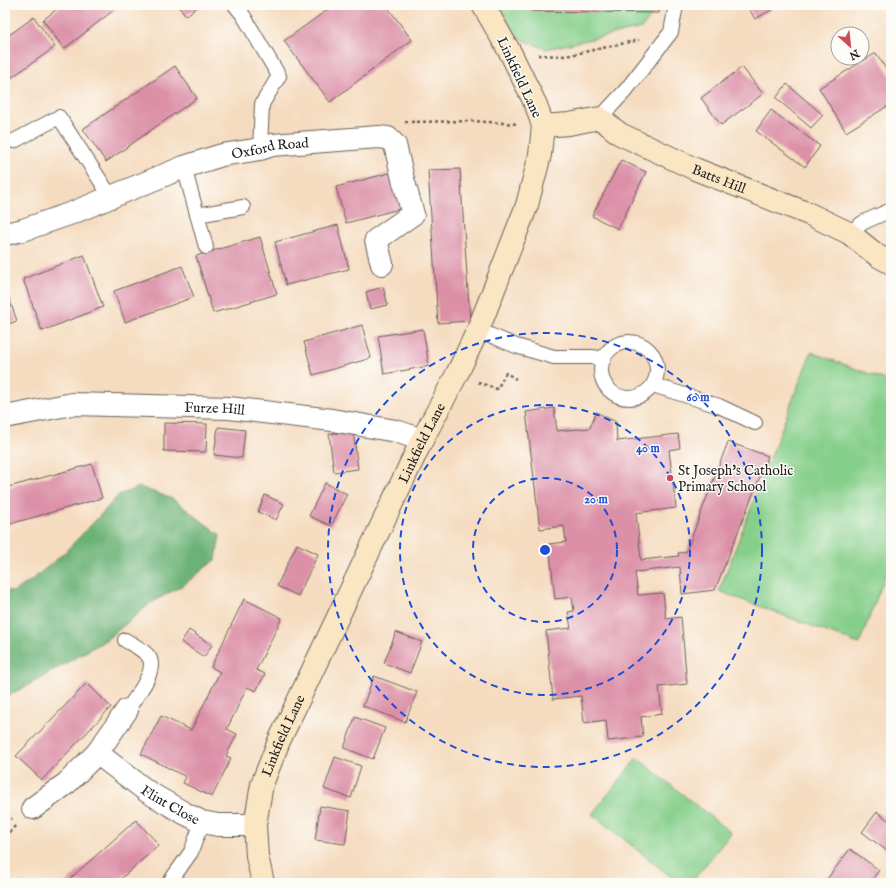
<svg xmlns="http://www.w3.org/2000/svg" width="896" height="888" font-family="'IM FELL English',serif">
<rect width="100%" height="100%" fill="#fdfcf7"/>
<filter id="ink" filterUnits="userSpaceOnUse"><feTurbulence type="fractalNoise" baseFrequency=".025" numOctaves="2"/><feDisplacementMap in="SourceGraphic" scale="8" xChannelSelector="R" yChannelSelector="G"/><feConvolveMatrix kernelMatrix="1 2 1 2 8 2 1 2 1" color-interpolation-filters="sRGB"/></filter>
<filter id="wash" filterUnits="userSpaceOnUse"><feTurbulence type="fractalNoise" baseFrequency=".012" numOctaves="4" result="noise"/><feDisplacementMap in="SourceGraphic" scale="16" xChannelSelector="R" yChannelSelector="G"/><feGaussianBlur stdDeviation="0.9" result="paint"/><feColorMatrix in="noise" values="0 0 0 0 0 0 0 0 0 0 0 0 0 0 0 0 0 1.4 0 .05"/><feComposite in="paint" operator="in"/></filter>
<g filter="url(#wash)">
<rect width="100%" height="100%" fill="#f5dcc0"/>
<g fill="#86cf8b" stroke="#517654">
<polygon points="500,5 659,5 642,28 546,49 516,37"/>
<polygon points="811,352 891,382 891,561 859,644 719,591"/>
<polygon points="637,758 731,833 691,883 679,883 592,814"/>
</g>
<polygon fill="#6cb277" stroke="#44674a" points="140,487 173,499 220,535 216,559 185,584 151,603 106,640 30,684 5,697 5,590 13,592 32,580 65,552 93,523 119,495"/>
<g id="blocks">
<g fill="#dc90a8">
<polygon points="62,5 118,5 119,6 64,49 43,20"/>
<polygon points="178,5 200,5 186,16"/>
<polygon points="334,5 386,5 412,40 330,102 284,41"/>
<polygon points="531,5 659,5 659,13 531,11"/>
<polygon points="747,5 771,5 773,9 755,19"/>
<polygon points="34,17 55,47 5,82 5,38"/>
<polygon points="876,53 891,77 891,104 846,132 819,88"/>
<polygon points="175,66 197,98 106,162 83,129"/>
<polygon points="742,67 763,94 721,125 701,98"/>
<polygon points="787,84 823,115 811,128 776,98"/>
<polygon points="771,110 820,146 805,167 756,131"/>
<polygon points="621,160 646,172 618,229 592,216"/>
<polygon points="460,169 470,321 438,323 428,170"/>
<polygon points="393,172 403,208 346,223 336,187"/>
<polygon points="338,225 349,269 286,285 275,242"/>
<polygon points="260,237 277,294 213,313 196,256"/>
<polygon points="84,255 103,307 42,331 23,279"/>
<polygon points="182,266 194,297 125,322 114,291"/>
<polygon points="5,287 17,321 5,325"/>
<polygon points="383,287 388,305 370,309 366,292"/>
<polygon points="362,325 371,358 313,375 304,342"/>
<polygon points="423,329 429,366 384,374 378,336"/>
<polygon points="554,408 557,431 590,428 596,412 616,422 617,441 678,434 680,448 669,450 676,508 636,513 641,560 679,556 678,553 686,552 728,442 768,456 715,590 682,594 680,567 635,572 638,595 663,593 666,619 681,617 687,684 659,687 662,714 641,717 643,737 608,741 606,720 584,723 581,696 553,699 546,631 571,628 568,612 574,611 572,597 555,599 549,544 566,542 564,526 540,529 526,412"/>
<polygon points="164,423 207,424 206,452 164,451"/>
<polygon points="218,427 245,430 242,458 214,455"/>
<polygon points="353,431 358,469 334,472 329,434"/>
<polygon points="92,464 102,498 6,525 5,522 5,488"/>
<polygon points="325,483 347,494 331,526 309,516"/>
<polygon points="265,495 284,504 276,520 258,512"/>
<polygon points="297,544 318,554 298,596 277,586"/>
<polygon points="244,599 282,618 256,670 265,674 256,691 247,687 227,729 237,734 226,756 231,758 212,797 183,783 186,777 141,754 161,716 191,730 220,672 211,667"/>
<polygon points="189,630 212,645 204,657 181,642"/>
<polygon points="396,632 422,642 410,673 384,663"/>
<polygon points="374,676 417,692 405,722 363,706"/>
<polygon points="87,683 111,707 42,780 16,756"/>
<polygon points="355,717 385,728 373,759 344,748"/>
<polygon points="335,757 361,766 351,798 324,789"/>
<polygon points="320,806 350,811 345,844 315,840"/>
<polygon points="877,812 891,822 891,854 862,832"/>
<polygon points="136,820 159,845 116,883 65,883"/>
<polygon points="850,849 879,870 870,883 824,883"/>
</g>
</g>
</g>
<g filter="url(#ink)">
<use href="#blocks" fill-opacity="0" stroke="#685f55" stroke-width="1"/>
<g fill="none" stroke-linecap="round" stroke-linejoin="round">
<defs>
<g id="lane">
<polyline points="235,5 243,15 279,76 262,104 260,149"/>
<polyline points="600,118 626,90 671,32 676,5"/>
<polyline points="14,141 59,117 111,197"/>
<polyline points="184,167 206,247"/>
<polyline points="197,215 243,207"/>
<polyline points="849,233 864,222 891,210"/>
<polyline points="478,330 516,346 554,357 592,357 604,359"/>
<circle cx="629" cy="370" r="28"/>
<polyline points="653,385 719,406 755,423"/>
<path d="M125,640C133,645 143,649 149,657C158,671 135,698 127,710"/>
<polyline points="169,883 191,852 202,822"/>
</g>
<g id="street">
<path id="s1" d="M5,234L23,230L72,213L184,167L222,155L260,149L272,145L378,137L388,138L395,145L403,179L413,214L376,240L382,264"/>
<path id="s2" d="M5,417L72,404L229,408L332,420L396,431L422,440"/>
<path id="s3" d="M97,753L148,792L184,813L202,822L218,825H255"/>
<polyline points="33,808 67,783 97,753 127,710"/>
</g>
<g id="secondary">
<path id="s4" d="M543,126L569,124L600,118L620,134L695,169L809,214L849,233L878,256L891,263"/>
<path id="s5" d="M263,883L257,856L255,825L262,784L279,741L422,440L457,374L478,330L527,205L540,155L543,126L536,105L511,54L483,5"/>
</g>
</defs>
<use href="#lane" stroke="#685f55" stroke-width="16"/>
<use href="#street" stroke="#685f55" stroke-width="24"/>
<use href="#secondary" stroke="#685f55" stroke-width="24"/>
<g stroke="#685f55" stroke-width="2.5" stroke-dasharray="3 3" stroke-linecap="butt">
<polyline points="538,55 566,56 639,40"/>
<polyline points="405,122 472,121 518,124"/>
<polyline points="478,382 497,389 506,373 516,379"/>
<polyline points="5,818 12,819"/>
<polyline points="5,837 17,824"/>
</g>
<use href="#lane" stroke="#fff" stroke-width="14"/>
<use href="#street" stroke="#fff" stroke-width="22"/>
<use href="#secondary" stroke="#fbe6c4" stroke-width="22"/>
</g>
</g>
<g fill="none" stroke="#1d4ed8" stroke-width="2" stroke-dasharray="7 5">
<circle cx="545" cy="550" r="72"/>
<circle cx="545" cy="550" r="145"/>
<circle cx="545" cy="550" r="217"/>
</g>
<circle fill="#d1495b" stroke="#fdfcf7" stroke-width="1.5" cx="670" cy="478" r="4"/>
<g text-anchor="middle" stroke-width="3" stroke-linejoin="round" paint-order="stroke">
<g font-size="14" fill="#1c1c1c" stroke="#fdfcf7">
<text transform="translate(520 77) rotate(65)" y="5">Linkfield Lane</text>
<text dy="5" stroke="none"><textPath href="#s1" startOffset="280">Oxford Road</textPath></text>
<text dy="5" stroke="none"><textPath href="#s4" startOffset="192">Batts Hill</textPath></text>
<text dy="5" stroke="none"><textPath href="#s2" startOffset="211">Furze Hill</textPath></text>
<text dy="5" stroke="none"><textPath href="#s5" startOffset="477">Linkfield Lane</textPath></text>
<text dy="5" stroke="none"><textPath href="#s5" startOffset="153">Linkfield Lane</textPath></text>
<text dy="5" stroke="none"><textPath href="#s3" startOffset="90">Flint Close</textPath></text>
</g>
<g font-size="14" fill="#1c1c1c" stroke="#fdfcf7" text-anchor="start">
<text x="678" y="475">St Joseph's Catholic<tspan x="678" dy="16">Primary School</tspan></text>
</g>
</g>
<circle cx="545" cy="550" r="6" fill="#1d4ed8" stroke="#fdfcf7" stroke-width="2"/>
<g font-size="12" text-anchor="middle" font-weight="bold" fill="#1d4ed8" stroke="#fdfcf7" stroke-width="3" stroke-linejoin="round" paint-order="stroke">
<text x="698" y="401">60 m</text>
<text x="648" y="452">40 m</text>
<text x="596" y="503">20 m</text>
</g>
<rect width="896" height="888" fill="none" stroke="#fdfcf7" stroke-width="20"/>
<g transform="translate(850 46) rotate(153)"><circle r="19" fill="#fdfcf7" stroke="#a3a29f"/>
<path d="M0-3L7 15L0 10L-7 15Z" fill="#d1495b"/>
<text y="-6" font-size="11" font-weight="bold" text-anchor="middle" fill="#1c1c1c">N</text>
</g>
</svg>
